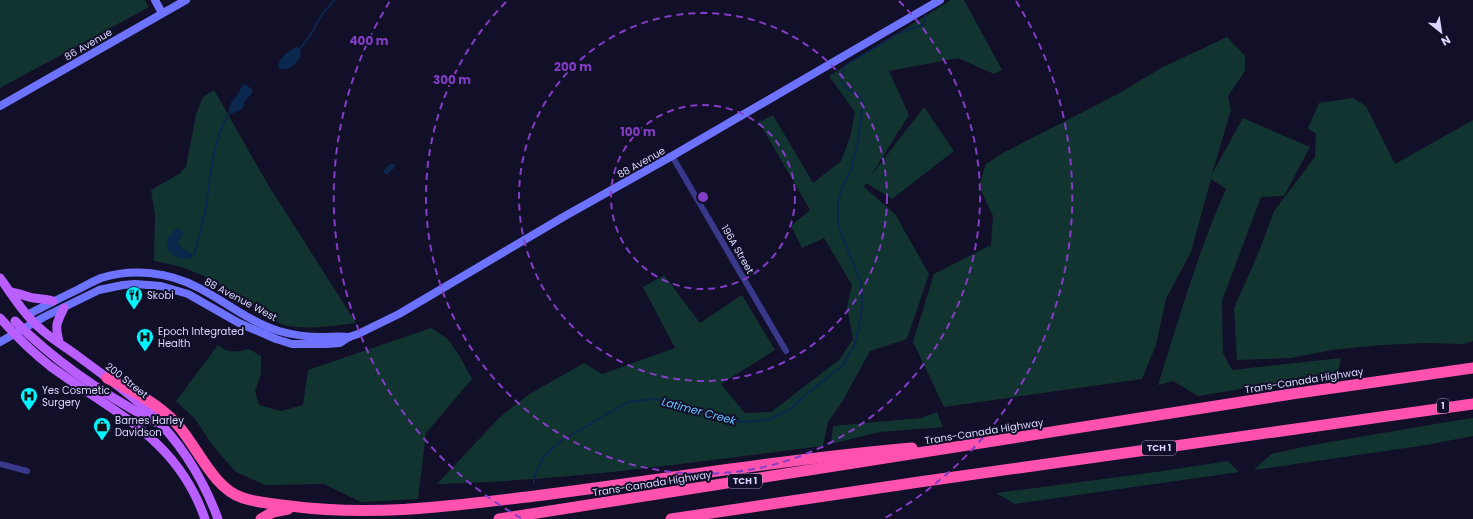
<svg xmlns="http://www.w3.org/2000/svg" width="1473" height="519" font-family="Poppins,sans-serif">
<rect width="100%" height="100%" fill="#120f29"/>
<g fill="#113430" fill-rule="evenodd">
<polygon points="0,0 145,0 149,7 0,88"/>
<path d="M951,0H964L1002,70L994,74L958,58L889,71L909,115L870,177L924,107L954,151L892,199L866,183L864,187L895,214L929,274L907,339L870,351L842,402L828,422L823,446C695,462 566,481 437,484L499,418L528,395L584,363L602,374L675,348L643,287L664,275L700,323L742,295L775,350L721,384L745,413L771,412L839,360L853,339L847,307L852,285L824,238L802,248L791,226L810,210L759,122L773,115L813,183L841,161L850,137L855,112L829,76Z"/>
<path d="M1227,37L1245,56V71L1228,96L1231,110L1212,174L1243,118L1310,147L1284,196L1261,197L1222,301L1223,353L1232,370L1341,358L1338,373L1198,396L1173,381L1158,385C1179,319 1198,251 1226,189L1211,179L1191,252L1166,299L1156,345L1142,379L944,407L913,342L934,274L991,245L993,216L979,186L986,164L1003,153L1116,95L1161,68Z"/>
<path d="M214,90L267,183L356,323C333,326 304,331 281,324C276,322 272,319 267,316C252,307 239,298 224,288C204,273 178,265 154,261L155,215L151,190L179,174L186,167L196,114L203,97ZM183,233L178,242L179,246L192,255L191,258C177,257 166,256 168,238Z"/>
<polygon points="1353,98 1366,106 1395,164 1473,120 1473,341 1463,344 1426,343 1381,345 1332,350 1291,358 1237,360 1234,308 1258,254 1274,211 1315,157 1316,134 1308,128 1319,103"/>
<path d="M431,328L447,338L459,355L472,379L426,433L418,499L361,502L324,484L265,485L236,472L213,446L195,419L176,401L218,345C228,354 237,352 249,349L261,356V374L255,391L259,405L281,411L303,405L308,370Z"/>
<polygon points="937,412 943,427 880,432 831,444 833,426 921,418"/>
<polygon points="1473,418 1473,436 1426,445 1254,470 1271,454 1318,444 1447,422"/>
<polygon points="1228,461 1239,472 1015,504 996,493 1156,472"/>
</g>
<g fill="#0a274d">
<path d="M296,47H298C308,58 285,76 278,67C279,57 288,52 296,47Z"/>
<path d="M242,84L246,85L252,89V93L245,101L242,109L231,114L229,113C228,103 233,101 238,94C240,91 241,88 242,84Z"/>
<polygon points="390,164 395,164 394,169 392,169 387,175 383,171"/>
<path d="M179,228L183,233C176,245 176,247 190,252L192,257C182,263 162,253 168,239C169,235 174,231 176,229Z"/>
</g>
<g fill="none" stroke-linecap="round" stroke-linejoin="round">
<g stroke="#0a274d" stroke-width="2">
<polyline points="299,50 311,34 322,14 335,0"/>
<path d="M194,255C199,237 204,219 207,201C211,169 213,140 230,112"/>
<polyline points="534,482 534,477 543,458 559,442 628,402 652,399 676,402 720,418 743,422 768,420 789,410 807,394 843,365 854,346 859,327 862,306 861,283 838,225 838,201 843,185 851,170 858,141 863,102 858,94 847,89 841,81 844,67 846,65 899,33 923,25 926,15"/>
</g>
<g stroke="#38398b" stroke-width="6">
<polyline points="672,156 786,351"/>
<polyline points="0,464 27,471"/>
</g>
<g stroke="#6e73ff" stroke-width="8">
<polyline points="155,0 162,13"/>
<polyline points="0,106 186,0"/>
<path d="M27,315C45,306 62,297 79,289C86,285 94,281 101,278C133,268 169,272 199,288C226,302 250,322 279,331C293,335 308,337 322,337C331,337 339,336 349,337"/>
<polyline points="0,342 44,317 99,290 123,285 135,284 161,286 188,294 239,323 276,339 292,344 326,344 340,343 349,337 358,334 399,314 565,216 672,156 940,0"/>
</g>
<g stroke="#b95eff" stroke-width="9">
<path d="M0,278C13,296 25,316 42,330C53,340 67,348 79,357C103,375 129,392 150,413C181,443 203,478 218,519"/>
<path d="M10,292C18,293 25,296 33,298C40,299 46,299 53,301"/>
<path d="M0,318C15,335 32,352 50,366C114,413 177,438 205,519"/>
<path d="M15,321C55,362 105,395 155,422"/>
<path d="M59,342C55,325 56,324 64,308"/>
</g>
<g stroke="#ff52af" stroke-width="11">
<path d="M107,378C132,390 155,402 175,422C197,445 212,488 243,498C258,503 275,504 290,506C374,517 451,506 535,496C660,480 786,459 912,448"/>
<polyline points="261,519 273,512 288,509"/>
<polyline points="499,519 1298,393 1473,368"/>
<polyline points="671,519 919,482 1473,404"/>
</g>
</g>
<g fill="none" stroke="#843dc5" stroke-width="2" stroke-dasharray="7 5">
<circle cx="703" cy="197" r="92"/>
<circle cx="703" cy="197" r="184"/>
<path d="M899 1A277 277 0 1 1 507 1"/>
<path d="M521 518A369 369 0 0 1 390 1M1016 1A369 369 0 0 1 885 518"/>
</g>
<defs>
<symbol id="restaurant-pin" viewBox="-11 -11 22 30"><path d="M0 17L-7.5 6A9.5 9.5 0 1 1 7.5 6Z" fill="#03f5ff" stroke="#120f29"/><path d="M-5-6h1v4h1v-4h1v4h1v-4h1v5L-1.5 .5V6h-2V.5L-5-1ZM5-6V6H3V1.5H1.5Q1.5-4 5-6Z" fill="#111"/></symbol>
<symbol id="hospital-pin" viewBox="-11 -11 22 30"><path d="M0 17L-7.5 6A9.5 9.5 0 1 1 7.5 6Z" fill="#03f5ff" stroke="#120f29"/><path d="M-5-5h3v3.5h4V-5h3V5h-3V1.5h-4V5h-3Z" fill="#111"/></symbol>
<symbol id="shop-pin" viewBox="-11 -11 22 30"><path d="M0 17L-7.5 6A9.5 9.5 0 1 1 7.5 6Z" fill="#03f5ff" stroke="#120f29"/><path d="M-5-2.5h2.3a2.7 3.5 0 0 1 5.4 0H5L5.5 6h-11ZM-1.5-2.5h3a1.5 2.3 0 0 0-3 0Z" fill="#111"/></symbol>
</defs>
<g fill-rule="evenodd">
<use href="#restaurant-pin" x="124" y="285" width="20" height="27"/>
<use href="#hospital-pin" x="135" y="327" width="20" height="27"/>
<use href="#hospital-pin" x="19" y="386" width="20" height="27"/>
<use href="#shop-pin" x="92" y="416" width="20" height="27"/>
</g>
<g text-anchor="middle" stroke-width="4" stroke-linejoin="round" paint-order="stroke">
<g fill="#120f29" stroke="#9d9bbf" stroke-width="1">
<rect x="1437" y="399" width="12" height="14" rx="3"/>
<rect x="1142" y="441" width="34" height="14" rx="3"/>
<rect x="728" y="474" width="34" height="14" rx="3"/>
</g>
<g font-size="9" font-weight="bold" fill="#d9d7ff">
<text x="1443" y="409">1</text>
<text x="1159" y="451">TCH 1</text>
<text x="745" y="484">TCH 1</text>
</g>
<g font-size="10" fill="#d9d7ff" stroke="#120f29">
<text transform="translate(88 44) rotate(-30)" y="4">86 Avenue</text>
<text transform="translate(641 162) rotate(-29)" y="4">88 Avenue</text>
<text transform="translate(738 249) rotate(60)" y="4">196A Street</text>
<text transform="translate(241 299) rotate(28)" y="4">88 Avenue West</text>
<text transform="translate(127 380) rotate(38)" y="4">200 Street</text>
<text transform="translate(1304 380) rotate(-9)" y="4">Trans-Canada Highway</text>
<text transform="translate(984 431) rotate(-9)" y="4">Trans-Canada Highway</text>
<text transform="translate(652 483) rotate(-9)" y="4">Trans-Canada Highway</text>
</g>
<g font-size="10" fill="#d9d7ff" stroke="#120f29" text-anchor="start">
<text x="147" y="299">Skobi</text>
<text x="158" y="335">Epoch Integrated<tspan x="158" dy="12">Health</tspan></text>
<text x="42" y="394">Yes Cosmetic<tspan x="42" dy="12">Surgery</tspan></text>
<text x="115" y="424">Barnes Harley<tspan x="115" dy="12">Davidson</tspan></text>
</g>
<g font-size="11" font-style="italic" fill="#65c1ff" stroke="#120f29">
<text transform="translate(699 411) rotate(15)" y="4">Latimer Creek</text>
</g>
</g>
<circle cx="703" cy="197" r="6" fill="#843dc5" stroke="#120f29" stroke-width="2"/>
<g font-size="12" text-anchor="middle" font-weight="bold" fill="#843dc5" stroke="#120f29" stroke-width="4" stroke-linejoin="round" paint-order="stroke">
<text x="369" y="45">400 m</text>
<text x="573" y="71">200 m</text>
<text x="452" y="84">300 m</text>
<text x="638" y="136">100 m</text>
</g>
<g transform="translate(1441 32) rotate(150)" stroke="#120f29" stroke-width="3" paint-order="stroke">
<path d="M0-3L7 15L0 10L-7 15Z" fill="#d9d7ff"/>
<text y="-6" font-size="11" font-weight="bold" text-anchor="middle" fill="#d9d7ff">N</text>
</g>
</svg>
